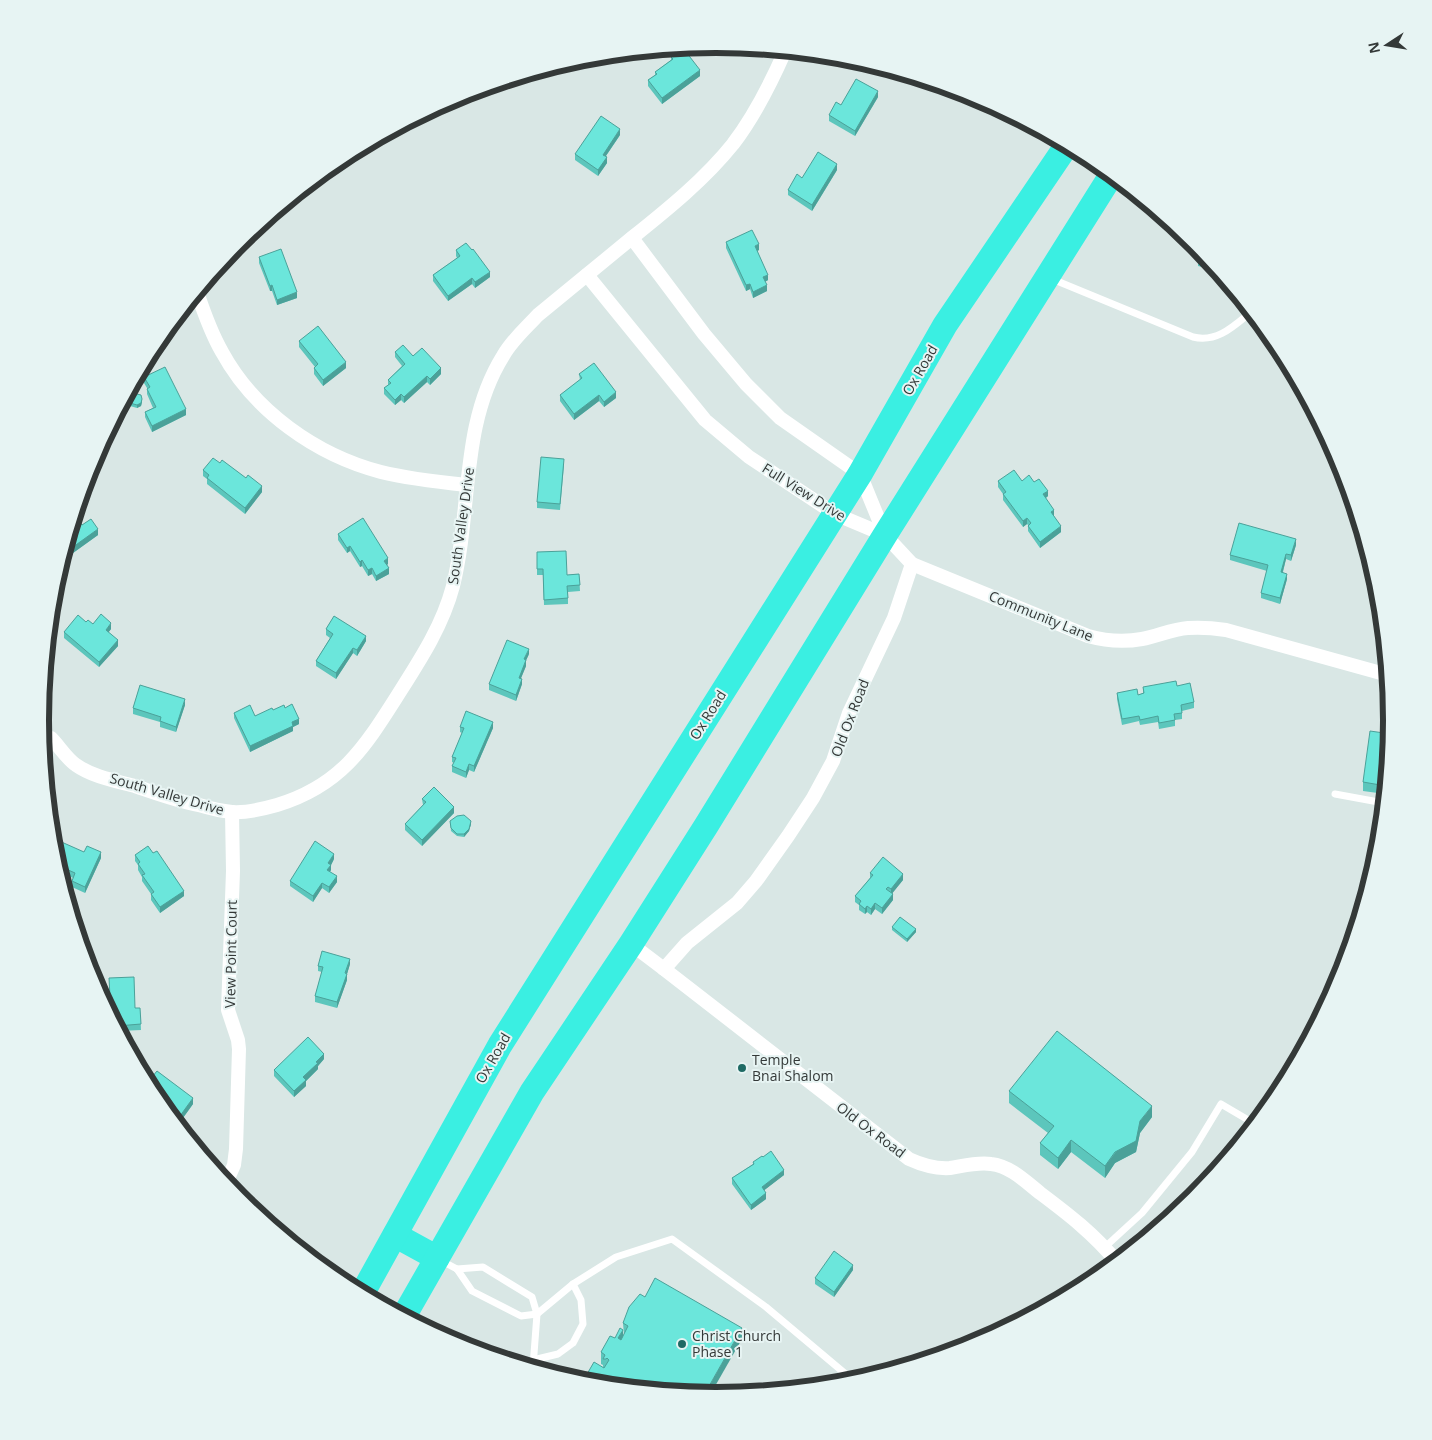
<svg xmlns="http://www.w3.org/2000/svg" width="1432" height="1440" font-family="'Open Sans',sans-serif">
<rect width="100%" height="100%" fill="#d9e7e5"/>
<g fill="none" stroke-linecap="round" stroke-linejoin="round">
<g stroke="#fff" stroke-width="7">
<path d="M1052,279L1193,337C1217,343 1234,326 1251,312"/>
<polyline points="1335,794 1384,803"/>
<polyline points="1105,1247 1142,1213 1192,1152 1221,1104 1255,1124"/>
<polyline points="440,1260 457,1269 472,1291 521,1316 537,1314 573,1284 616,1257 672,1239 766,1307 854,1381"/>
<polyline points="457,1269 483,1267 532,1297 537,1314 533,1367"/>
<polyline points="533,1360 558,1354 573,1343 583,1324 581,1300 573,1284"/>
</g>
<g stroke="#fff" stroke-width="14">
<path d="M632,238L704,334L746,384L780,418L860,474L885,535L912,564L1088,636C1106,641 1125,642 1142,639C1158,636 1172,629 1188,628C1201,627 1213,628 1226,630L1388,675"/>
<polyline points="587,275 705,420 749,457 835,514 885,535"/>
<path d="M197,292C204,313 211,333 222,352C254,411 316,455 381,472C409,479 438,482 467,485"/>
<path d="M51,738C59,746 67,759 76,765C93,777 116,781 135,786C156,793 177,801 199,805C209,808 221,811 232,812C246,813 263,809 277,805C343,785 366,745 401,690C422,657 443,624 453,586C472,510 460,425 503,356C512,340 526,328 538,315C570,289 601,263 633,237C668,209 705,179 733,144C755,115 771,83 785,51"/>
<polyline points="631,944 664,969 687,943 737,903 756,881 788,836 813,798 833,761 849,713 894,618 912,564"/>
<path d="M664,969L909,1159C922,1165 935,1169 950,1168C963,1166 977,1162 991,1164C1010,1166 1025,1181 1040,1193C1068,1214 1094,1234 1117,1262"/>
<polyline points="226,1183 234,1165 236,1149 239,1049 238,1040 228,1010 233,871 232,812"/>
</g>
<g stroke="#3aefe2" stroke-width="25">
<polyline points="395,1235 437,1258"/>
<polyline points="362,1294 500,1045 860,474 945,325 1067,145"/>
<polyline points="404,1316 532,1092 631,944 706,826 885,535 1112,174"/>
</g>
</g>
<g fill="#5cc6bc">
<polygon points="671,57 700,76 662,104 648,86 648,80 655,75 655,72 671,60"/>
<polygon points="878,97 855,136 829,121 829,115 841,105"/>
<polygon points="620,135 606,156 607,163 598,176 575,160 575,154"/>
<polygon points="837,170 812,211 788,195 788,190 802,178"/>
<polygon points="726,242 759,250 757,251 768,280 765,282 767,291 753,298 750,289 746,291 726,248"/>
<polygon points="1198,247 1218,271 1198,266 1198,256 1199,249 1198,249"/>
<polygon points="456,250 490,277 475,288 472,284 448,301 433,281 433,275 457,258 456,256"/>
<polygon points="259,257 297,298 277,305 272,291 270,291 259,263"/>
<polygon points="299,341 346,368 323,386 314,374 314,368 315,367 299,347"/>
<polygon points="395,352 413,356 441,374 430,385 427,382 404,403 401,400 395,405 384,394 384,388 388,385 388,380 402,366 395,357"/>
<polygon points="579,374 616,398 604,407 599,401 574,420 560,401 560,395 580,380"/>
<polygon points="144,377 186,415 152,432 145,417 145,412 153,408 147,394 147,388 144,383"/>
<polygon points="142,402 141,406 137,408 130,406 130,403"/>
<polygon points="220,463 262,492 245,514 207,484 207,479 203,476 203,470"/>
<polygon points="564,465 560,510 537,508 537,502"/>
<polygon points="998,481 1022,481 1034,482 1048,496 1046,498 1061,532 1040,548 1028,531 1028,525 1027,524 1023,527 1003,500 1003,494 998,487"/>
<polygon points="75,515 82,525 98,535 66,558 63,554"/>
<polygon points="338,534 388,564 387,565 389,574 376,581 372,574 368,576 362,566 360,567 350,551 347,553 338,540"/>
<polygon points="1296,545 1291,561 1286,559 1283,572 1287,579 1280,604 1261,598 1261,593 1267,571 1230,560 1230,555"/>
<polygon points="537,552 567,575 579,574 580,591 568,592 568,604 544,605 543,575 537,575"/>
<polygon points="93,624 111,629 108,632 118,646 99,667 64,638 64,632"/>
<polygon points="326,629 366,641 357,656 353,653 336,679 316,666 316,661 330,638 326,635"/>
<polygon points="529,654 526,660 526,666 521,678 522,684 516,701 489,690 489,684"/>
<polygon points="1177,686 1194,702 1194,708 1182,711 1182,719 1175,720 1175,726 1159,729 1158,722 1140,725 1139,721 1122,725 1117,699 1117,693 1138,695 1143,693 1143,687"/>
<polygon points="185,705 176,732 160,727 160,722 133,714 133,708"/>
<polygon points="285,708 299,724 293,727 293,731 250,752 234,718 234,713 255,716 273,710"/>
<polygon points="460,727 493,728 474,772 469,770 466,778 452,772 452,766 454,763 452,762 452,757 462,733 460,732"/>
<polygon points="1391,734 1385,794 1363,791 1363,782"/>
<polygon points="422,799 454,813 422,846 405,830 405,824 423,805"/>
<polygon points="450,821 471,824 469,831 464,837 457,836 451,831"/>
<polygon points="53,852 84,852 101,858 85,893 72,887 72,881 73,878 59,871"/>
<polygon points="135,855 184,896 160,913 151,900 151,894 142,881 142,877 138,870 138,865 135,861"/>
<polygon points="334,859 331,865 331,870 330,872 337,882 329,893 322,888 313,902 290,886 290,881"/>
<polygon points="870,873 903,880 892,893 893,900 882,914 875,909 871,915 867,912 865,914 859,910 859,905 855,902 855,896 870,878"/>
<polygon points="892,927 916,932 907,942 892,930"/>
<polygon points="350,964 347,974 347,980 337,1008 315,1002 315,996 322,972 318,971 318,966"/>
<polygon points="135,1008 140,1008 141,1030 120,1031 111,1015"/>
<polygon points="324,1059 318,1066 318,1069 306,1081 306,1086 294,1097 274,1076 274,1070"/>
<polygon points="1009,1091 1152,1117 1140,1133 1136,1152 1115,1163 1105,1178 1071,1152 1058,1169 1040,1155 1040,1143 1048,1133 1009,1103"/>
<polygon points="154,1095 193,1104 180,1122 168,1113"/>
<polygon points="753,1162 784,1175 764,1190 766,1199 751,1210 732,1184 732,1178 753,1164"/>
<polygon points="853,1270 834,1297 815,1284 815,1278"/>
<polygon points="645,1297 742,1339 583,1381 603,1367 603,1365 601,1364 601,1352 615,1338 623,1336 624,1335 623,1323"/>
</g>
<g fill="#4ba199">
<polygon points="700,70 700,76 662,104 662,98"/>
<polygon points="878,91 878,97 855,136 855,131"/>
<polygon points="620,129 620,135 603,160 603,155"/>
<polygon points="607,157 607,163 598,176 598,170"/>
<polygon points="837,164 837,170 812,211 812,205"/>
<polygon points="759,244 759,250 755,252 755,246"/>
<polygon points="490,272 490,277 475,288 475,282"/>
<polygon points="768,275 768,280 763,283 763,277"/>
<polygon points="472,278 472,284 448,301 448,296"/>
<polygon points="750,284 750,289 746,291 746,285"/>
<polygon points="272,285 272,291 270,291 270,286"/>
<polygon points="767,285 767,291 753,298 753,292"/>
<polygon points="297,292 297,298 277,305 277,300"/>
<polygon points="346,362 346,368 323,386 323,380"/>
<polygon points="441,368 441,374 430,385 430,379"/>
<polygon points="427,376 427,382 404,403 404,397"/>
<polygon points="616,392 616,398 604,407 604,402"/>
<polygon points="401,394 401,400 395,405 395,400"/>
<polygon points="599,395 599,401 574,420 574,414"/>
<polygon points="142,399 142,402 141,406 137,408 137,405"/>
<polygon points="186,409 186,415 152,432 152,426"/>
<polygon points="262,486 262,492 245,514 245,508"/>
<polygon points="1048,491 1048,496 1043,500 1043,494"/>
<polygon points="1054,510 1054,515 1051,518 1051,512"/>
<polygon points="1027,518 1027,524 1023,527 1023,521"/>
<polygon points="1061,526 1061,532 1040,548 1040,542"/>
<polygon points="98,529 98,535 66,558 66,552"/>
<polygon points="1296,539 1296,545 1291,561 1291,555"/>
<polygon points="350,546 350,551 347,553 347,548"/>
<polygon points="1286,554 1286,559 1281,578 1281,572"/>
<polygon points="388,558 388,564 384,567 384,561"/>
<polygon points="362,560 362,566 360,567 360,562"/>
<polygon points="372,568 372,574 368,576 368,570"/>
<polygon points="389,568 389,574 376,581 376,576"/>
<polygon points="1287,574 1287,579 1280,604 1280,598"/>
<polygon points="111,623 111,629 106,636 106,630"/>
<polygon points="366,636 366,641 357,656 357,650"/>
<polygon points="118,640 118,646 99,667 99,662"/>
<polygon points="353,648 353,653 336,679 336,673"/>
<polygon points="529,649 529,654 524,665 524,659"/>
<polygon points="526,660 526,666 519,683 519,678"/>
<polygon points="522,679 522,684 516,701 516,695"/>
<polygon points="185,699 185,705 176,732 176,727"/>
<polygon points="299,719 299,724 293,727 293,731 250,752 250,746 292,722"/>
<polygon points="493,722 493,728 474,772 474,766"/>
<polygon points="469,764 469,770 466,778 466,772"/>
<polygon points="454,807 454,813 422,846 422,840"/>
<polygon points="471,821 471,824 469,831 464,837 464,834"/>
<polygon points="101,852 101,858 85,893 85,887"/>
<polygon points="334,854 334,859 331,865 331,870 327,876 328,863"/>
<polygon points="903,874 903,880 891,895 891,889"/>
<polygon points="337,876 337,882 329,893 329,887"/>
<polygon points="322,883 322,888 313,902 313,896"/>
<polygon points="184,891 184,896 160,913 160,907"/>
<polygon points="893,894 893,900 882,914 882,908"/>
<polygon points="875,903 875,909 871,915 871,909"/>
<polygon points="867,906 867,912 865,914 865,909"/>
<polygon points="916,929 916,932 907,942 907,939"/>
<polygon points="350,959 350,964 347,974 347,980 337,1008 337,1002"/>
<polygon points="324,1054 324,1059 318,1066 318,1069 306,1081 306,1086 294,1097 294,1091 303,1077 316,1062"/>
<polygon points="193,1098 193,1104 180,1122 180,1116"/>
<polygon points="1152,1106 1152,1117 1140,1133 1136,1152 1115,1163 1105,1178 1105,1166"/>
<polygon points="1071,1140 1071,1152 1058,1169 1058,1158"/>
<polygon points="784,1170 784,1175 762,1192 762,1187"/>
<polygon points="766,1193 766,1199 751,1210 751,1205"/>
<polygon points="853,1265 853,1270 834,1297 834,1292"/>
<polygon points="742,1328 742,1339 710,1395 704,1395"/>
<polygon points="623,1330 623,1341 618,1338"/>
</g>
<g fill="#6be6db" stroke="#4ba199">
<polygon points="683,48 700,70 662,98 648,80 657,74 655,72 673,59 671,57"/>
<polygon points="856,79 878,91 855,131 829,115 836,102 841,105"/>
<polygon points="601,116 620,129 603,155 607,157 598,170 575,154"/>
<polygon points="818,152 837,164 812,205 788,190 797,174 802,178"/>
<polygon points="752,230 759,244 755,246 768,275 763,277 767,285 753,292 750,284 746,285 726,242"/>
<polygon points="466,243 472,250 473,249 490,272 475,282 472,278 448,296 433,275 460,256 456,250"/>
<polygon points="281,249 297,292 277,300 272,285 270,286 259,257"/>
<polygon points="1199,249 1212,264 1198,260 1199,256 1198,256"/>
<polygon points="318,326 346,362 323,380 314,368 318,364 299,341"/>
<polygon points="403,345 413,356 422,348 441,368 430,379 427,376 404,397 401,394 395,400 384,388 391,383 388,380 405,364 395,352"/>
<polygon points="594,363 616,392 604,402 599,395 574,414 560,395 582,378 579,374"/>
<polygon points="165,367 186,409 152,426 145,412 156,407 147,389 150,387 144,377"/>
<polygon points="133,393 141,395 142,399 141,403 137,405 130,403"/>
<polygon points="541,457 564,459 560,504 537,502"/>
<polygon points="213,458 220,463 222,460 246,478 248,475 262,486 245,508 207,478 209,475 203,470"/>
<polygon points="1014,470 1022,481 1029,475 1034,482 1039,479 1048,491 1043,494 1054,510 1051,512 1061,526 1040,542 1028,526 1031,523 1027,518 1023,521 1003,494 1006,492 998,481"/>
<polygon points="75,515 82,525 91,519 98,529 66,552 64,550"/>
<polygon points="363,518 388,558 384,561 389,568 376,576 372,568 368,570 362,560 360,562 350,546 347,548 338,534"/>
<polygon points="1239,523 1296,539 1291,555 1286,554 1281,572 1287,574 1280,598 1261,593 1268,565 1230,555"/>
<polygon points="566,551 567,575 579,574 580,585 567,586 568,598 544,600 543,569 537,569 537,552"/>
<polygon points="101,614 111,623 106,630 118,640 99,662 64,632 78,615 86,622 88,620 93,624"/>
<polygon points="334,616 366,636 357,650 353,648 336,673 316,661 333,634 326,629"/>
<polygon points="507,640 529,649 524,659 526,660 519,678 522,679 516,695 489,684"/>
<polygon points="1176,681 1177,686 1190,683 1194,702 1181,705 1182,713 1174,714 1175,720 1159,723 1158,716 1140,720 1139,716 1122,719 1117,693 1137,689 1138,695 1144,693 1143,687"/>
<polygon points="140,685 185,699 176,727 160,721 161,717 133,708"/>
<polygon points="292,704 299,719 292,722 293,726 250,746 234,713 250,705 255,716 272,708 273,710 284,705 285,708"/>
<polygon points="466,711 493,722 474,766 469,764 466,772 452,766 456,758 452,757 464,728 460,727"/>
<polygon points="1370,731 1391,734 1386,786 1363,782"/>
<polygon points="434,787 454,807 422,840 405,824 426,802 422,799"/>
<polygon points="464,815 471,821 469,829 464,834 457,834 451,828 450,821 457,816"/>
<polygon points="57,840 84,852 87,846 101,852 85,887 72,881 75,873 57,865 53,849"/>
<polygon points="315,841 334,854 328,863 331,865 327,870 337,876 329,887 322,883 313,896 290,881"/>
<polygon points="148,846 153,853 157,851 184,891 160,907 151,894 154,892 142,875 145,874 138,864 140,862 135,855"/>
<polygon points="883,857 903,874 891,889 888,887 886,889 893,894 882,908 875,903 871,909 867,906 865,909 859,904 861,901 855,896 873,875 870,873"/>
<polygon points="900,917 916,929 907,939 892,927"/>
<polygon points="322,951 350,959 345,973 347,974 337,1002 315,996 323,967 318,966"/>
<polygon points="134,977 135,1008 140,1008 141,1024 117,1026 111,1016 109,978"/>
<polygon points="1057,1031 1152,1106 1140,1121 1136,1141 1115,1152 1105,1166 1071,1140 1058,1158 1040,1143 1054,1126 1009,1091"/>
<polygon points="308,1037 324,1054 316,1062 318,1063 303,1077 306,1080 294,1091 274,1070"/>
<polygon points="157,1071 193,1098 180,1116 156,1098 147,1083"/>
<polygon points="771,1151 784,1170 762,1187 766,1193 751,1205 732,1178 754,1164 753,1162 762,1156 763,1157"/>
<polygon points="834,1251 853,1265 834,1292 815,1278"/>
<polygon points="655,1278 742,1328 704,1395 584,1383 576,1381 577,1378 583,1381 594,1362 604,1368 609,1360 607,1358 606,1359 603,1359 605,1355 601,1352 610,1336 615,1338 620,1328 623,1330 618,1338 621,1340 628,1326 623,1323 629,1307 640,1294 645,1297"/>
</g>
<g fill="#1f6a64" stroke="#e7f4f3" stroke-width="2">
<circle cx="742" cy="1068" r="5"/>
<circle cx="682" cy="1344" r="5"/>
</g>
<g text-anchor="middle" stroke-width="4" stroke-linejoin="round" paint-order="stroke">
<g font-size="14" fill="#343938" stroke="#e7f4f3">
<text transform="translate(920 370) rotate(-60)" y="5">Ox Road</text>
<text transform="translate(804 492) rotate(32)" y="5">Full View Drive</text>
<text transform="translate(461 526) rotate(-82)" y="5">South Valley Drive</text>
<text transform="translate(1041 616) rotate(22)" y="5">Community Lane</text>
<text transform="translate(708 715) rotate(-58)" y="5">Ox Road</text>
<text transform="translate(850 718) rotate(-69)" y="5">Old Ox Road</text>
<text transform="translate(167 794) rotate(16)" y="5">South Valley Drive</text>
<text transform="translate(231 954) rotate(-89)" y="5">View Point Court</text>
<text transform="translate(493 1058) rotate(-60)" y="5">Ox Road</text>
<text transform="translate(871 1130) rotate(37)" y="5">Old Ox Road</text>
</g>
<g font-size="14" fill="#343938" stroke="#e7f4f3" text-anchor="start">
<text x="752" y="1065">Temple<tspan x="752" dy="16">Bnai Shalom</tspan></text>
<text x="692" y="1341">Christ Church<tspan x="692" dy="16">Phase 1</tspan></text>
</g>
</g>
<path d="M0 0H1432V1440H0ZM49 720a667 667 0 1 1 1334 0a667 667 0 1 1-1334 0Z" fill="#e7f4f3" fill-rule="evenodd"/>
<path fill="none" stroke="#343938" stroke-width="6" d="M49 720a667 667 0 1 1 1334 0a667 667 0 1 1-1334 0Z"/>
<g transform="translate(1387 45) rotate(258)" stroke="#e7f4f3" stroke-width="4" paint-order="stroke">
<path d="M0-4L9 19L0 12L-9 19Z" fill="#343938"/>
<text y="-8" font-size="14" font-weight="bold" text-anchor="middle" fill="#343938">N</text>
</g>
</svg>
